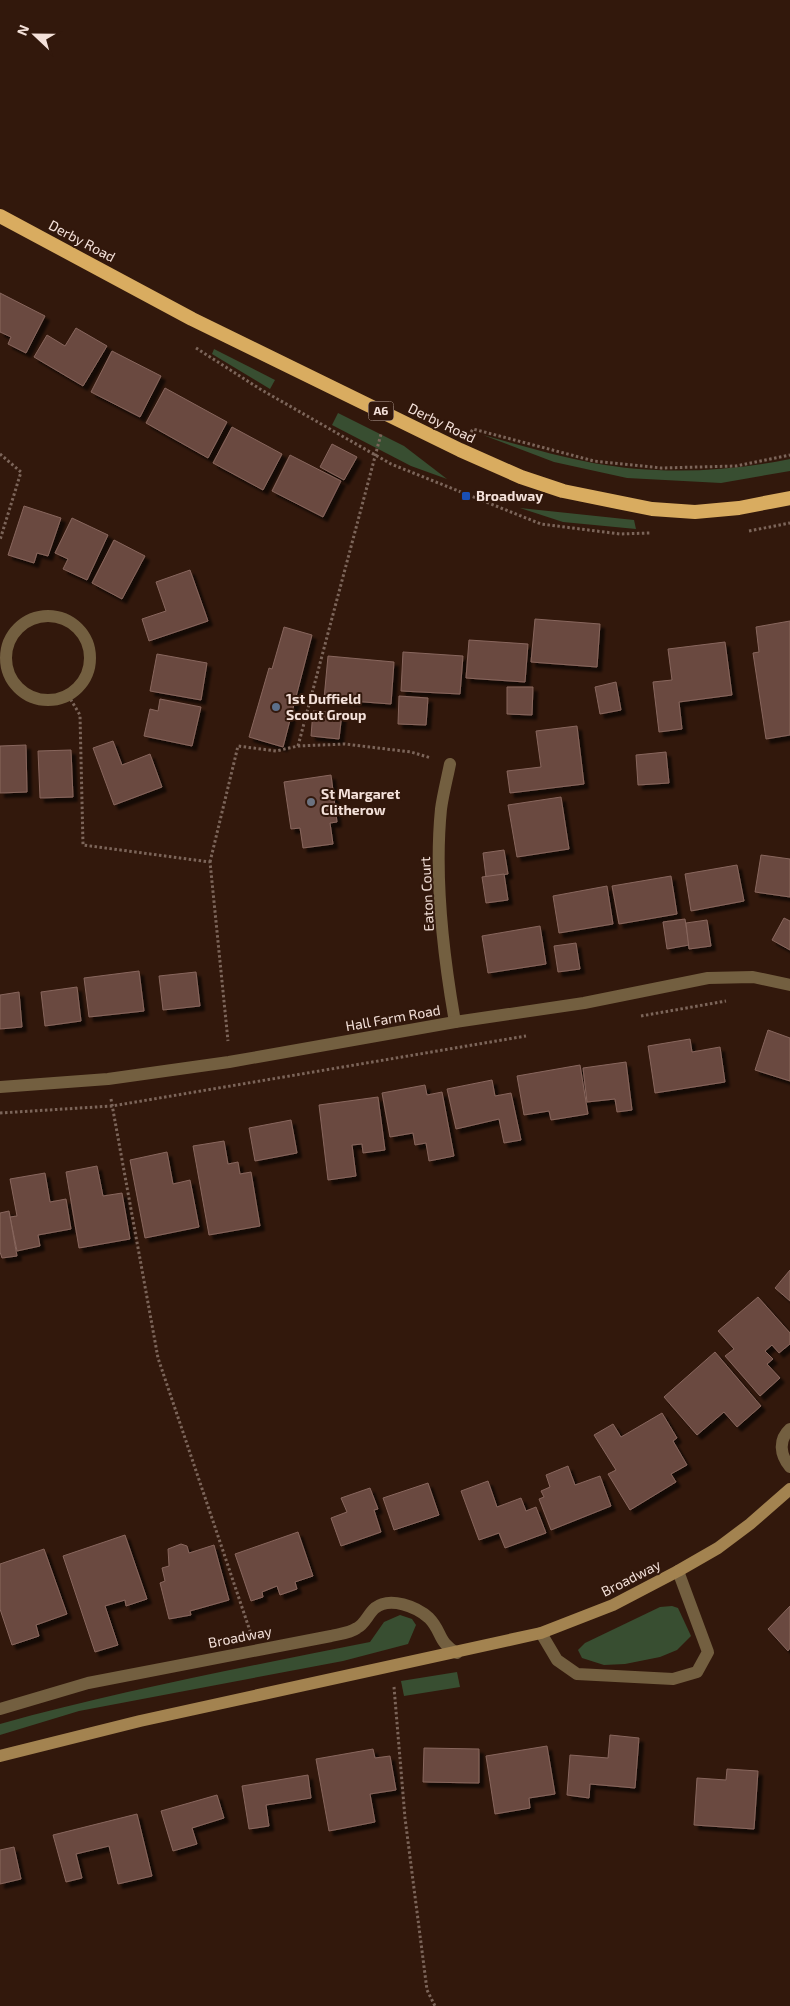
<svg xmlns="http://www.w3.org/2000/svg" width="790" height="2006" font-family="'Exo 2',sans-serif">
<defs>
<filter id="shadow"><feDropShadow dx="4.5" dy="4.5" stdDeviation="1" flood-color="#0009"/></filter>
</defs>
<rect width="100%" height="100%" fill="#32180c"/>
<g fill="#384e31">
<polygon points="214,349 275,380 270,389 212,354"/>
<polygon points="338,413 404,446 447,479 411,466 332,425"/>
<path d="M483,435C519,445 556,456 593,463C658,475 726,472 790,459V471L721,483L627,478L554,462Z"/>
<polygon points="520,508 634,520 636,529 563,522"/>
<polygon points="672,1606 678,1608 691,1636 677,1650 660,1657 625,1664 604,1665 582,1658 578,1650 585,1643 660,1607"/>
<path d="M400,1615L412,1619L416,1625L408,1644L343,1661L79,1711L0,1735V1724C122,1690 246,1667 370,1642L384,1622Z"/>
<polygon points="457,1672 460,1687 404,1696 401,1681"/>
</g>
<g fill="#6a4a41" stroke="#88665d" filter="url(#shadow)">
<polygon points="0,293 45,316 26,353 8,344 11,337 0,332"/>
<polygon points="76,328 107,346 83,386 34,357 47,335 65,346"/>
<polygon points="112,351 161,376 140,417 91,392"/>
<polygon points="165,388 227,422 208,458 146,423"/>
<polygon points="232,427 282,454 263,490 213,463"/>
<polygon points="332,444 357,457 344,480 320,467"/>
<polygon points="290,455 341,481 323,517 272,491"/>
<polygon points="24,506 61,518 48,556 37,553 34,563 8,555"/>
<polygon points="72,518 108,535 87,580 63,569 68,559 55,553"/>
<polygon points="114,540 145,556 122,599 92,583"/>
<polygon points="190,570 208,621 149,641 142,619 166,611 156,582"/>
<polygon points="535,619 600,624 597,667 531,662"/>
<polygon points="790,621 790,735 766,739 753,653 759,652 756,627"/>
<polygon points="284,627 312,635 283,747 249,737 269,668 272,669"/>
<polygon points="469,640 528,644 525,682 466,678"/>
<polygon points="725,642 732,695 679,702 682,729 659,732 653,682 672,680 668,649"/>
<polygon points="403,652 463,656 460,694 401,691"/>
<polygon points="157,654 207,663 201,700 150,691"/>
<polygon points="328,656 394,662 391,704 324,699"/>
<polygon points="616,682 621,710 600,714 595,687"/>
<polygon points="507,687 533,687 532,715 507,714"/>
<polygon points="399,696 428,698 426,725 398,724"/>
<polygon points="160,699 201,707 192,746 144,736 150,709 158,711"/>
<polygon points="313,711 342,713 339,739 311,736"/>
<polygon points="577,726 584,784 510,793 507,771 541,767 536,731"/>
<polygon points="113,741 122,765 150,754 162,787 114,805 93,748"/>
<polygon points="26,745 27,792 0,793 0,746"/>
<polygon points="71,750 73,797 40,798 38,751"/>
<polygon points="666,752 669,783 638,785 636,755"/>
<polygon points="331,775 337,822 330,823 333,844 303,848 300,828 291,829 284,782"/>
<polygon points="561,797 569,849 517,857 508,805"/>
<polygon points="504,850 508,874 486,877 483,853"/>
<polygon points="761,855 790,859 790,897 755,892"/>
<polygon points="737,865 744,901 691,911 685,874"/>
<polygon points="504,874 508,900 486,903 482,877"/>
<polygon points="671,876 677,914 619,924 612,886"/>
<polygon points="607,886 613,924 559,933 553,896"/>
<polygon points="784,918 790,921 790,950 772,940"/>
<polygon points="685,919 689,945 667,949 663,922"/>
<polygon points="707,920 711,946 689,949 686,923"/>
<polygon points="540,926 546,964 488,973 482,936"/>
<polygon points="576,943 580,969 558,972 554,946"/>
<polygon points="139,971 144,1011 89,1017 84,978"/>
<polygon points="196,972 200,1006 163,1010 159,976"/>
<polygon points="77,987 81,1021 45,1026 41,992"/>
<polygon points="19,992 22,1027 0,1029 0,995"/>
<polygon points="768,1030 790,1038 790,1081 755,1070"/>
<polygon points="690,1039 692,1052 720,1047 725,1082 655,1093 648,1046"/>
<polygon points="626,1062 632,1110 617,1112 615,1099 587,1102 583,1068"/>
<polygon points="580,1065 588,1114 551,1120 549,1111 524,1115 517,1076"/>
<polygon points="492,1080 495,1096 511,1093 521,1140 504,1143 499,1119 456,1129 447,1089"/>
<polygon points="425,1085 427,1095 442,1092 454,1156 429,1161 426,1143 415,1145 413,1133 390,1137 382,1093"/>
<polygon points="378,1097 385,1150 363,1153 362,1144 352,1145 356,1176 328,1180 319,1105"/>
<polygon points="291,1120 297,1153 255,1161 249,1128"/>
<polygon points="224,1141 228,1164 238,1162 240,1174 251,1172 260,1226 209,1235 193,1146"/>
<polygon points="167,1152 173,1184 190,1180 199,1227 145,1238 130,1160"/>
<polygon points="97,1166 103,1196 122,1193 130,1239 79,1248 66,1172"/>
<polygon points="45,1173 50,1202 66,1199 71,1229 38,1235 40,1246 17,1251 10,1217 17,1216 10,1179"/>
<polygon points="9,1211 17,1256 2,1258 0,1252 0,1213"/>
<polygon points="790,1270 790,1301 775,1288"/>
<polygon points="758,1297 790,1333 790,1344 779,1353 772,1345 765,1351 773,1359 767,1364 780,1378 760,1396 725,1356 734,1349 718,1331"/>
<polygon points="715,1352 761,1406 737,1427 724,1412 697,1435 664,1397"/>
<polygon points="662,1413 677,1438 673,1441 687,1465 671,1474 676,1482 630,1510 608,1474 616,1470 594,1435 613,1424 621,1437"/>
<polygon points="568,1466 575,1485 600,1476 611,1506 551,1530 539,1499 544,1497 541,1491 550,1487 546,1475"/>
<polygon points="488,1481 497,1507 521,1498 526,1511 536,1507 546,1533 505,1548 499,1533 479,1540 461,1491"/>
<polygon points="428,1483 439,1515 394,1530 383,1498"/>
<polygon points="370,1488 378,1509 374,1510 381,1532 341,1546 331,1518 347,1512 341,1498"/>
<polygon points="298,1532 313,1576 295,1582 297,1589 280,1595 277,1586 262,1592 263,1597 251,1601 235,1554"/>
<polygon points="125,1535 147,1599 126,1606 125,1600 105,1606 118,1645 95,1652 63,1556"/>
<polygon points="181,1544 187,1546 189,1553 214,1545 229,1600 190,1611 191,1615 169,1619 160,1583 165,1581 162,1568 169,1566 168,1549"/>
<polygon points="44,1549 67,1614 36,1625 39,1636 12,1645 0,1609 0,1564"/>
<polygon points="790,1606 790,1648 788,1651 768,1629"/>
<polygon points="610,1735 639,1738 635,1788 590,1784 589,1798 567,1795 570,1755 608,1758"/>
<polygon points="547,1746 555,1794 529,1798 530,1808 495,1814 486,1756"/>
<polygon points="424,1748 479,1749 479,1783 423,1782"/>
<polygon points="373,1749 375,1758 390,1756 396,1790 370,1794 375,1822 329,1831 316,1759"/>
<polygon points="727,1769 758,1771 754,1829 694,1825 697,1778 726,1780"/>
<polygon points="308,1775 311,1798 266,1805 269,1826 249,1829 242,1786"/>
<polygon points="217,1795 224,1818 192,1828 197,1844 173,1851 161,1811"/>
<polygon points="137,1814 152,1876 118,1884 109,1846 76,1854 82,1878 66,1882 53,1835"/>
<polygon points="14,1847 21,1879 0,1884 0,1850"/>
</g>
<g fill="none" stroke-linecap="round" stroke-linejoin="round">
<g stroke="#7c655a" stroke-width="3" stroke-dasharray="2.5 2.5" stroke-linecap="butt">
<polyline points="196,348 260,389 391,464 541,524 620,534 650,533"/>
<polyline points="471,432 473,429 594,461 661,468 736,466 790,455"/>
<polyline points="0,454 21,472 0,540"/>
<polyline points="749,531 790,523"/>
<polyline points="68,695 80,715 83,845 210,862 228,1041"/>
<polyline points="298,746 381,434"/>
<polyline points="210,862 238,746 276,751 298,746 345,744 411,752 431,758"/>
<polyline points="641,1016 726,1001"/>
<polyline points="111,1099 158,1358 250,1631"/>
<polyline points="0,1113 112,1106 526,1036"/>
<polyline points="394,1687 405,1818 427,1990 435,2006"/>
</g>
<g stroke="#735f40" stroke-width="12">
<circle cx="48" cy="658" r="42"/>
<path d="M450,764C447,779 443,794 441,809C434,879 443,954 455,1022"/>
<polyline points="0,1087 108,1079 229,1062 455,1022 584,1003 708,978 753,977 790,985"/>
<path d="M790,1429C778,1440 780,1455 790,1467"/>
<polyline points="541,1633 557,1660 577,1674 673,1679 697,1672 708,1652 678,1571"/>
<path d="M0,1709L88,1683L331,1636C339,1634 350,1633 357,1628C365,1624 368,1614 375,1608C390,1596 417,1607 429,1618C442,1631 438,1643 457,1653"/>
</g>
<polyline stroke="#a38350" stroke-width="12" points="0,1756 140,1721 541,1633 613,1605 678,1571 718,1548 750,1524 790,1489"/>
<polyline stroke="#d9ac60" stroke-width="14" points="0,216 192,319 460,450 521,477 563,491 652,509 695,512 739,508 790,498"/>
</g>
<rect fill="#1a4fb4" stroke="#32180c" stroke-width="2" x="461" y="491" width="10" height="10" rx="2.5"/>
<circle fill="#5c6f8a" stroke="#32180c" stroke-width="2" cx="276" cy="707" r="5"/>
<circle fill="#6b7280" stroke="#32180c" stroke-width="2" cx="311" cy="802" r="5"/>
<g text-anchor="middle" stroke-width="4" stroke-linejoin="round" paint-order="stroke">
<rect fill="#32180c" stroke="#baa59c" stroke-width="1" x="368.5" y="401.5" width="25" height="19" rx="4"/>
<g font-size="12" font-weight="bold" fill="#f4e1da">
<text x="381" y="415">A6</text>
</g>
<g font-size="14" fill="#f4e1da" stroke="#32180c">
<text transform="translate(82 241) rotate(28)" y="5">Derby Road</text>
<text transform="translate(442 423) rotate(26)" y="5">Derby Road</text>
<text transform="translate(427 894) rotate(-93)" y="5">Eaton Court</text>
<text transform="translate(393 1018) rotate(-10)" y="5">Hall Farm Road</text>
<text transform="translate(631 1578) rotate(-27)" y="5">Broadway</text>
<text transform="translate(240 1637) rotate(-11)" y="5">Broadway</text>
</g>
<g font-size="14" font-weight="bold" fill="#f4e1da" stroke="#32180c" text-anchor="start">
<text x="476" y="501">Broadway</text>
<text x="286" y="704">1st Duffield<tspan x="286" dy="16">Scout Group</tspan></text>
<text x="321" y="799">St Margaret<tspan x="321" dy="16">Clitherow</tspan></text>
</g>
</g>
<g transform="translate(35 35) rotate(292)" stroke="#32180c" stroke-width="4" paint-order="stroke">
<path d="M0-4L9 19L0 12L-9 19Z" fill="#f4e1da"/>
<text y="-8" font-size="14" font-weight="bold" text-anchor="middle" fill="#f4e1da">N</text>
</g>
</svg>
